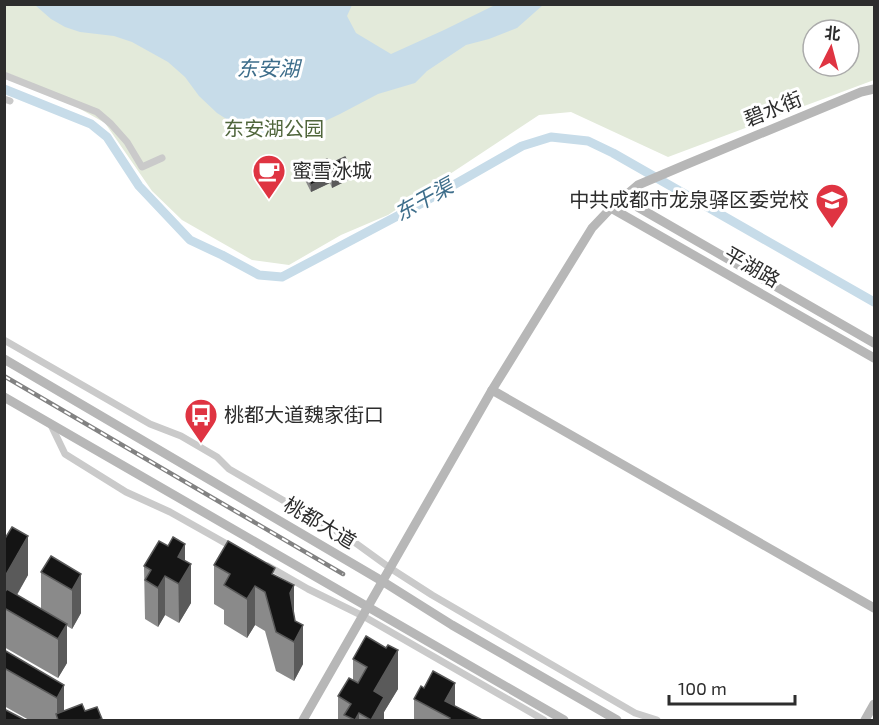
<svg xmlns="http://www.w3.org/2000/svg" width="879" height="725" font-family="'Exo 2','Noto Sans SC',sans-serif">
<rect width="100%" height="100%" fill="#fff"/>
<path fill="#e3eada" fill-rule="evenodd" d="M4,5H874V80L668,157L571,112L539,115L388,215L341,235L289,265L252,260L182,220L152,191L105,123L43,88L5,72ZM813,30H849V66H813Z"/>
<polygon fill="#c7dce9" points="35,5 352,5 347,16 356,33 391,54 444,30 495,5 543,5 517,28 489,39 466,45 427,71 415,83 378,94 340,114 306,130 277,135 260,135 245,131 217,113 199,96 185,77 168,62 132,42 114,36 80,32 65,27 51,19"/>
<g fill="none" stroke-linecap="round" stroke-linejoin="round">
<polyline stroke="#c7dce9" stroke-width="9" points="4,89 91,124 107,137 139,186 190,240 222,255 259,275 282,277 422,203 522,146 551,137 588,141 613,153 874,302"/>
<g stroke="#cacaca" stroke-width="7">
<polyline points="4,75 97,112 111,124 127,142 142,167 162,158"/>
<polyline points="4,99 10,101"/>
<polyline points="4,340 150,424 181,436 217,457 229,469 350,539 390,568 432,595 635,713 657,720"/>
<polyline points="50,423 65,454 126,492 170,512 234,548"/>
<polyline points="268,566 308,589 363,616 544,720"/>
</g>
<g stroke="#b7b7b7" stroke-width="9">
<polyline points="622,198 874,343"/>
<polyline points="611,208 874,358"/>
<polyline points="4,359 382,581 452,625 617,720"/>
<polyline points="492,390 874,608"/>
<polyline points="4,397 564,720"/>
<polyline points="303,720 492,390 592,228 611,208 638,185 685,165 861,92 874,89"/>
<polyline points="865,720 874,704"/>
</g>
<defs>
<polyline id="rail" points="4,376 343,574"/>
</defs>
<use href="#rail" stroke="#828282" stroke-width="4.5"/>
<use href="#rail" stroke="#fff" stroke-width="2" stroke-dasharray="7" stroke-linecap="butt"/>
</g>
<g fill="#8a8a8a">
<polygon points="330,164 352,178 332,188 330,183 311,192 304,178 304,171"/>
<polygon points="4,540 28,575 17,595 41,609 41,572 81,574 81,613 72,629 67,626 67,663 58,678 4,647"/>
<polygon points="185,561 191,603 179,623 165,615 158,627 145,619 144,566"/>
<polygon points="214,565 275,575 294,615 303,664 294,681 276,671 265,631 255,625 247,638 224,624 224,610 214,604"/>
<polygon points="386,648 398,689 384,712 384,720 338,720 338,696 353,680 353,659"/>
<polygon points="4,650 64,685 64,711 85,711 102,720 29,720 4,706"/>
<polygon points="414,699 455,706 482,720 414,720"/>
</g>
<g fill="#5a5a5a">
<polygon points="352,171 352,178 332,188 332,181"/>
<polygon points="330,176 330,183 311,192 311,185"/>
<polygon points="28,536 28,575 8,610 4,608 4,578"/>
<polygon points="185,544 185,573 191,564 191,603 179,623 178,557"/>
<polygon points="81,574 81,613 72,629 72,590"/>
<polygon points="165,576 165,615 158,627 158,588"/>
<polygon points="294,585 294,624 290,593"/>
<polygon points="255,586 255,625 247,638 247,599"/>
<polygon points="67,624 67,663 58,678 58,639"/>
<polygon points="303,625 303,664 294,681 294,642"/>
<polygon points="398,650 398,689 384,712 384,720 371,720 374,691"/>
<polygon points="455,683 455,720 445,701"/>
<polygon points="64,685 64,720 57,717 57,698"/>
<polygon points="359,713 359,720 355,720"/>
</g>
<g fill="#141414" stroke="#5a5a5a" stroke-width="1.5">
<polygon points="345,157 352,171 332,181 330,176 311,185 304,171 327,159 330,164"/>
<polygon points="12,527 28,536 4,578 4,540"/>
<polygon points="173,537 185,544 178,557 191,564 179,584 165,576 158,588 145,580 151,570 144,566 159,541 168,546"/>
<polygon points="228,541 275,568 272,574 294,585 290,593 295,621 303,625 294,642 276,632 265,592 255,586 247,599 224,585 230,574 214,565"/>
<polygon points="51,556 81,574 72,590 41,572"/>
<polygon points="7,589 67,624 58,639 4,608 4,593"/>
<polygon points="366,636 386,648 388,645 398,650 374,691 384,697 371,720 359,713 355,720 344,715 351,704 338,696 349,678 358,683 367,667 353,659"/>
<polygon points="4,650 64,685 57,698 4,668"/>
<polygon points="433,671 455,683 445,701 482,720 449,720 450,718 414,699 421,686 424,688"/>
<polygon points="82,704 85,711 97,707 102,719 97,720 58,720 56,714"/>
<polygon points="4,709 25,720 4,720"/>
</g>
<defs>
<symbol id="cafe-pin" viewBox="-11 -11 22 30"><path d="M0 17L-7.5 6A9.5 9.5 0 1 1 7.5 6Z" fill="#df3442" stroke="#fff"/><path d="M-5.5-4.5H6V0H3Q3 3.5 0 3.5H-2.5Q-5.5 3.5-5.5 0ZM3-3.2v2h1.7v-2ZM-6 4.5H4V6H-6Z" fill="#fff"/></symbol>
<symbol id="school-pin" viewBox="-11 -11 22 30"><path d="M0 17L-7.5 6A9.5 9.5 0 1 1 7.5 6Z" fill="#df3442" stroke="#fff"/><path d="M0-5L7-2L0 1L-7-2ZM-4 1L0 2.5L4 1V4Q0 6-4 4Z" fill="#fff"/></symbol>
<symbol id="bus-pin" viewBox="-11 -11 22 30"><path d="M0 17L-7.5 6A9.5 9.5 0 1 1 7.5 6Z" fill="#df3442" stroke="#fff"/><path d="M-5-6H5V4H4V6H2V4H-2V6H-4V4H-5ZM-3.5-4V0h7V-4ZM-3.5 1.2v1.5H-2V1.2ZM2 1.2v1.5H3.5V1.2Z" fill="#fff"/></symbol>
</defs>
<g fill-rule="evenodd">
<use href="#cafe-pin" x="250" y="152" width="38" height="52"/>
<use href="#school-pin" x="813" y="181" width="38" height="52"/>
<use href="#bus-pin" x="182" y="396" width="38" height="52"/>
</g>
<g text-anchor="middle" stroke-width="6" stroke-linejoin="round" paint-order="stroke">
<g font-size="20" fill="#2d2d2d" stroke="#fff">
<text transform="translate(773 109) rotate(-22)" y="7">碧水街</text>
<text transform="translate(752 267) rotate(30)" y="7">平湖路</text>
<text transform="translate(320 523) rotate(31)" y="7">桃都大道</text>
</g>
<g font-size="20" fill="#50663c" stroke="#fff">
<text x="274" y="136">东安湖公园</text>
</g>
<g font-size="20" fill="#2d2d2d" stroke="#fff" text-anchor="start">
<text x="292" y="178">蜜雪冰城</text>
<text x="809" y="207" text-anchor="end">中共成都市龙泉驿区委党校</text>
<text x="224" y="422">桃都大道魏家街口</text>
</g>
<g font-size="21" font-style="italic" fill="#3e6e8b" stroke="#fff">
<text x="268" y="76">东安湖</text>
<text transform="translate(424 200) rotate(-29)" y="7">东干渠</text>
</g>
</g>
<rect width="879" height="725" fill="none" stroke="#2d2d2d" stroke-width="12"/>
<g transform="translate(831 48) rotate(6)"><circle r="28" fill="#ffffff" stroke="#ababab" stroke-width="1.5"/>
<path d="M0-4.5L10 22L0 15L-10 22Z" fill="#df3442"/>
<text y="-9" font-size="16" font-weight="bold" text-anchor="middle" fill="#2d2d2d">北</text>
</g>
<path d="M669 695v9h126v-9" fill="none" stroke="#2d2d2d" stroke-width="3"/>
<text x="678" y="695" font-size="18" fill="#2d2d2d" stroke="#ffffff" stroke-width="4.5" paint-order="stroke">100 m</text>
</svg>
